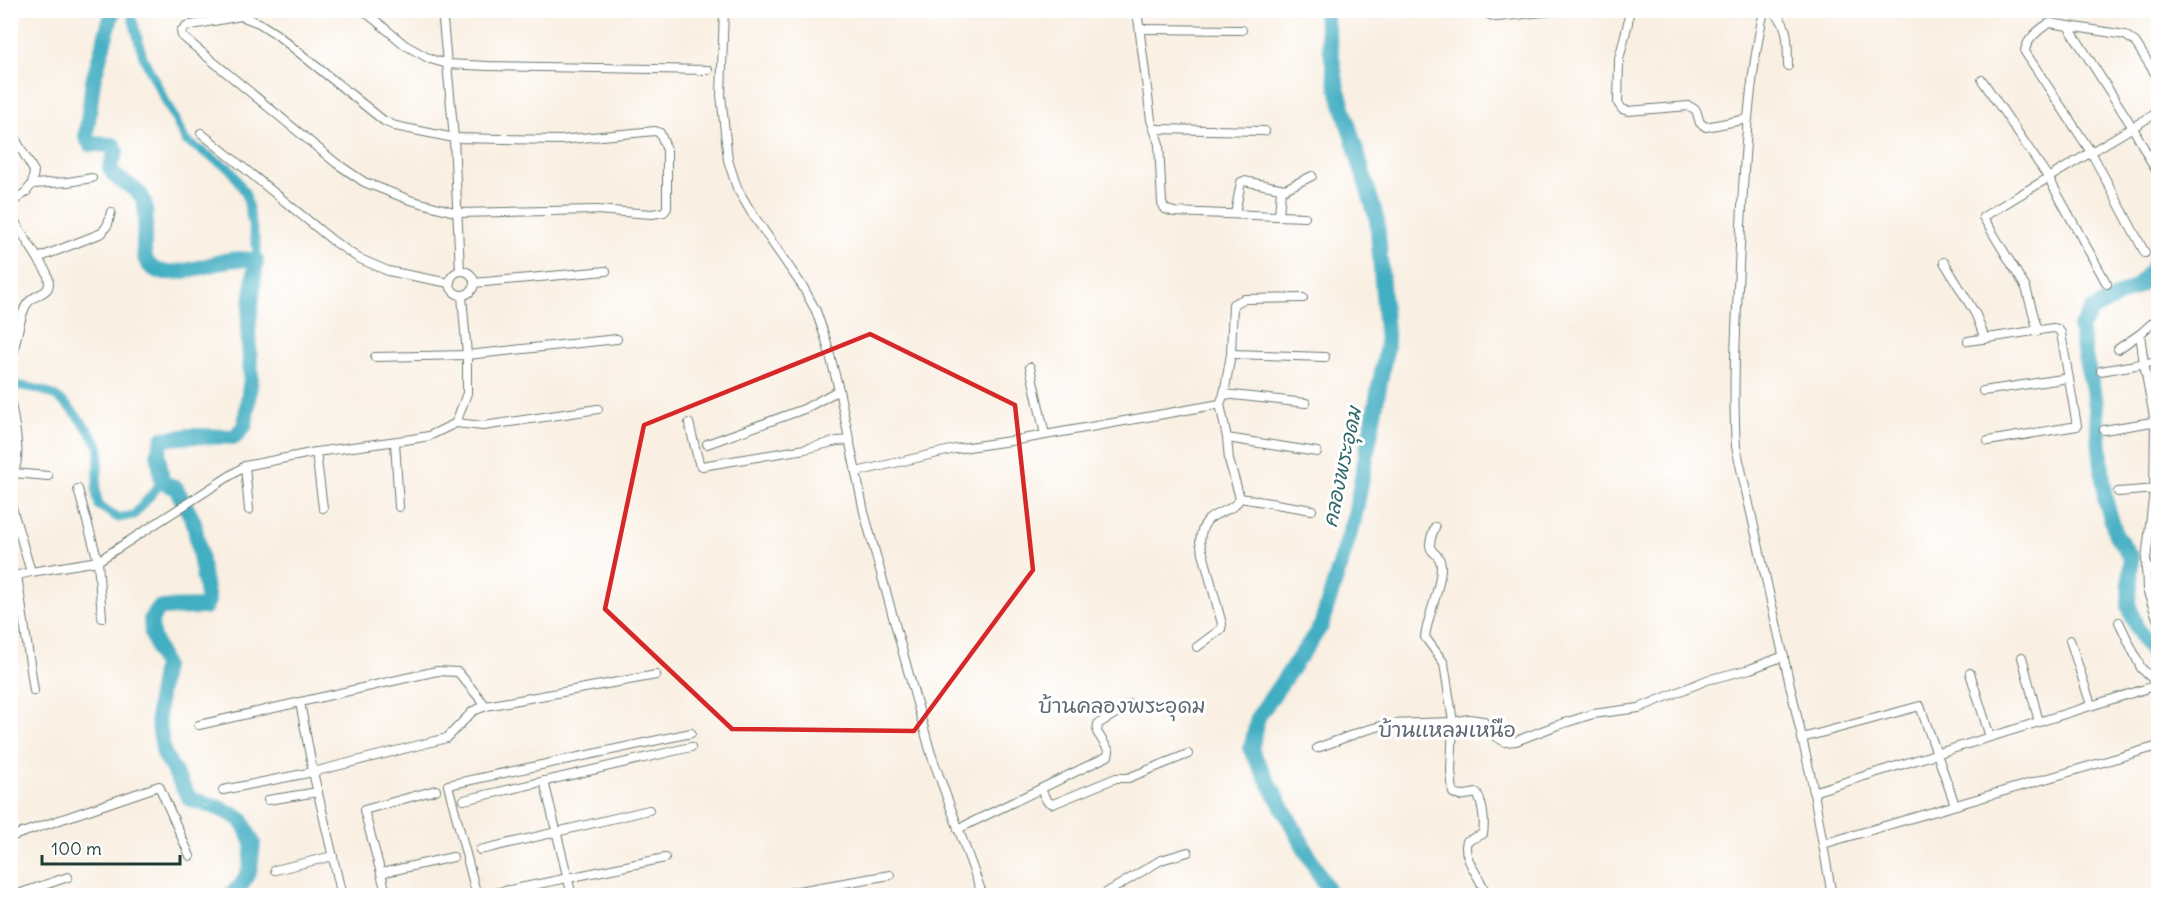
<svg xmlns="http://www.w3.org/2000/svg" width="2169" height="906" font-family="Delius,'Playpen Sans Thai',sans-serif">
<rect width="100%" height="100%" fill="#fff"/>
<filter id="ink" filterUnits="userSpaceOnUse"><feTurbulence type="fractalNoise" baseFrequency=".0167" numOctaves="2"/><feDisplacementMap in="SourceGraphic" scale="12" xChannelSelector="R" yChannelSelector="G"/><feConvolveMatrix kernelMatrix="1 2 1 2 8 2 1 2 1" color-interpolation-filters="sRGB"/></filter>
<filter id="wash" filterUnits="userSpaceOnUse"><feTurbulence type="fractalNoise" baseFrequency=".008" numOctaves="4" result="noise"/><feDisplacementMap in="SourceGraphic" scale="24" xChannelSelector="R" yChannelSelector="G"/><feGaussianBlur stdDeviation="1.35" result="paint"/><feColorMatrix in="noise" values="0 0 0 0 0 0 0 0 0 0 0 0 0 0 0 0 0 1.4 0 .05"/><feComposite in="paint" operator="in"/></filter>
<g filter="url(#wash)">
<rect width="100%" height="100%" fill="#f9efe2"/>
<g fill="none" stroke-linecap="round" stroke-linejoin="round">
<g stroke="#43aec2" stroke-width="9">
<polyline points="130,10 143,57 186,141 230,169 246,194 257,249 256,260"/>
<path d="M10,385C25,386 44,389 56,397C71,406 90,432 100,447L96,492L99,506L118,518L134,515L162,482"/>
</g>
<g stroke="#43aec2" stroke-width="16">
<path d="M113,10L93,81L86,137L90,144L113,145L116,151L110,168C116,184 139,185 144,202C149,219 141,240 145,257C153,288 210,263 229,260C237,258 248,260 256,260L248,332L251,377L245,425L235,437L191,436L163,439L158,452L162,482L176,488L194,522L208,601L205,607L159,608L151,619L152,634L164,666L159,695L158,720L164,754L190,799L217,807L241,819L253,843L250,869L241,886L229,896"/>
<polyline points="1324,10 1337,87 1377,220 1387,345 1354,520 1321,626 1258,717 1251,750 1331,896"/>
<polyline points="2158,261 2138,286 2092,310 2080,328 2086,361 2095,397 2105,499 2116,535 2131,557 2129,606 2136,626 2158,664"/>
</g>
</g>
</g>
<g filter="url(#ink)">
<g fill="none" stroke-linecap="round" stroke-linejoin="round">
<defs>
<g id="minor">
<polyline points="363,10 405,45 430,59 448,64 488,66 708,70"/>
<polyline points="442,10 454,138 460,271"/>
<polyline points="724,10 721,95 728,160 737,188 751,212 803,287 816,311 826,340 839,390 864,512 931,754 983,896"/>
<polyline points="1137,10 1151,120 1159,144 1162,203 1165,209 1174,212 1305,217"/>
<polyline points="1476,10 1496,17 1563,10"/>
<polyline points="1629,10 1628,23 1619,59 1618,103 1622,109 1628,111 1689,106 1696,110 1700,123 1706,127 1747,119"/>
<path d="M1764,10C1747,89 1744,166 1740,246C1737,313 1732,380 1736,447L1812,782L1832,896"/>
<path d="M1770,10C1791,22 1787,45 1788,66"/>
<polygon points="241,16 259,23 276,34 384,121 395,126 454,138 560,140 655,131 660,133 667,150 667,208 664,212 652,214 596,210 458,213 410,200 364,182 336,163 182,36 181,31 186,26"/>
<polyline points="2068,26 2133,128 2158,174"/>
<polyline points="1140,29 1242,30"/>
<polyline points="1982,80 2048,177 2107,284"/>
<polyline points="10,116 17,142 34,171 32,184 26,192 10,204"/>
<polyline points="1154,129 1265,131"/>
<polyline points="201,133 332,240 358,258 388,271 449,283"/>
<polyline points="32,184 68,182 92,178"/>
<path d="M10,214L47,273C55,297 37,290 27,304C19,315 14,354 10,369"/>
<polyline points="1235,214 1241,182 1244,181 1285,189 1312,176"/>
<polyline points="1279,216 1281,189"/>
<path d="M2145,253L2091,152L2025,52C2025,41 2040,28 2050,23L2125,35L2135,42L2158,78"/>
<polyline points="38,258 102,233 108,224 111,212"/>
<polyline points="1944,262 1976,315 1985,339"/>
<circle cx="462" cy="283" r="12"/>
<polyline points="474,283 606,271"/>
<polyline points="2158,318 2140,334 2144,364 2155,422 2154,490 2146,560 2147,590 2158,621"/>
<polyline points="2038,331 2026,288 1983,217 2158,112"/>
<polyline points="1968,341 2053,328 2058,329 2061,333 2077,426 1988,441"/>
<polyline points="2118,349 2140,334"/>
<polyline points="1231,354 1325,357"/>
<polyline points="375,357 467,355 617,339"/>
<polyline points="1030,367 1045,435"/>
<polyline points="2101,371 2158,361"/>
<polyline points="1983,391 2069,378"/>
<polyline points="1224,394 1306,403"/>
<path d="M10,398C13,418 25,462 10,477"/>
<polyline points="456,423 483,426 598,409"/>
<polyline points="689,423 699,463 702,466 805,449 837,441 850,440"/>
<polyline points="2104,430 2158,421"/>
<polyline points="1227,438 1317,452"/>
<polyline points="395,442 399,507"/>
<polyline points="707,444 804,409 839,390"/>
<polyline points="316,452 323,508"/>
<polyline points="245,466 249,510"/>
<polyline points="856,472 955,449 1017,440 1220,404"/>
<polyline points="14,473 48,476"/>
<polyline points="78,489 98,561 102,618"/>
<polyline points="2118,492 2157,489"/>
<polyline points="1240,498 1312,510"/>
<polyline points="10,501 31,572"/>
<path d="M1435,527C1421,560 1441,546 1441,568C1440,592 1428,614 1425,637L1444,663L1453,722L1451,771L1453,793L1459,796L1477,793C1483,805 1485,821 1483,834L1467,841C1461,860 1483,878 1486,896"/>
<polyline points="2146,570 2158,567"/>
<polyline points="17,575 34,691"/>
<polyline points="10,577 31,572 98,561 245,466 316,452 412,439 429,436 456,423 467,393 467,355 462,296"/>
<polyline points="2119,622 2141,668 2158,684"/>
<polyline points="2070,640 2091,705"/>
<path d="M1197,647L1221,629L1222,624L1200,542C1202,506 1230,518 1240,498L1229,460L1227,438L1220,404L1224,394L1231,354L1233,304L1244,299L1303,298"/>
<polyline points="2022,657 2039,722"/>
<polyline points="1970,673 1990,737"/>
<polyline points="300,702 313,772 342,896"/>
<polyline points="199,725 437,671 458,672 486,706"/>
<polyline points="1802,738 1920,706 1955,805"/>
<polyline points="1317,748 1363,731 1388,724 1453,722 1469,719 1483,721 1496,737 1505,742 1516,741 1555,726 1593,714 1639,708 1707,680 1750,669 1784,656"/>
<polyline points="544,781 572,896"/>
<polyline points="223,790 313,772 447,738 473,711 486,706 656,675"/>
<polyline points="1041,790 1047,801 1053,804 1116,778 1128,778 1188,754"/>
<polyline points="1813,792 2158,685"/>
<polyline points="268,800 318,792"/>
<polyline points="464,800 691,747"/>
<polyline points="958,829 1108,756 1109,751 1097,732 1098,724 1131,704"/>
<polyline points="10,837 159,786 190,856"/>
<polyline points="1823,844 2158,746"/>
<polyline points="480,850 649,810"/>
<polyline points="275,870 333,856"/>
<polyline points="381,873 453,857"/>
<polyline points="490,894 665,858"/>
<polyline points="12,896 68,877"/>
<polyline points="387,896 364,810 436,790"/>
<polyline points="477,896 448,785 691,733"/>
<polyline points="770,896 890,875"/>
<polyline points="1101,896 1161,860 1188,852"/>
</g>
</defs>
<use href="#minor" stroke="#6b7b71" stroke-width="10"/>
<use href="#minor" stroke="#fff" stroke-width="8"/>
</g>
</g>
<path fill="none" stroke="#d62828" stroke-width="4.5" stroke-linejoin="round" d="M870,334L1015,405L1033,570L914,731L732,729L605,609L644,425Z"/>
<g text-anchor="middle" stroke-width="6" stroke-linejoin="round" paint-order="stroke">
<g font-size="20" font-style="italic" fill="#2c6566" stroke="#fff">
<text transform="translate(1342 467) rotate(-78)" y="7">คลองพระอุดม</text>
</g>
<g font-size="21" fill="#5f6772" stroke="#fff">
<text x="1122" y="713">บ้านคลองพระอุดม</text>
<text x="1447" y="737">บ้านแหลมเหนือ</text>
</g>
</g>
<rect width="2169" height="906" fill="none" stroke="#fff" stroke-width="36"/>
<path d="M42 855v9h138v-9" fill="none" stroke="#1f3d34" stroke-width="3"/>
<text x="51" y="855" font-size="18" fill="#1f3d34" stroke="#ffffff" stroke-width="4.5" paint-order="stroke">100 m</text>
</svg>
